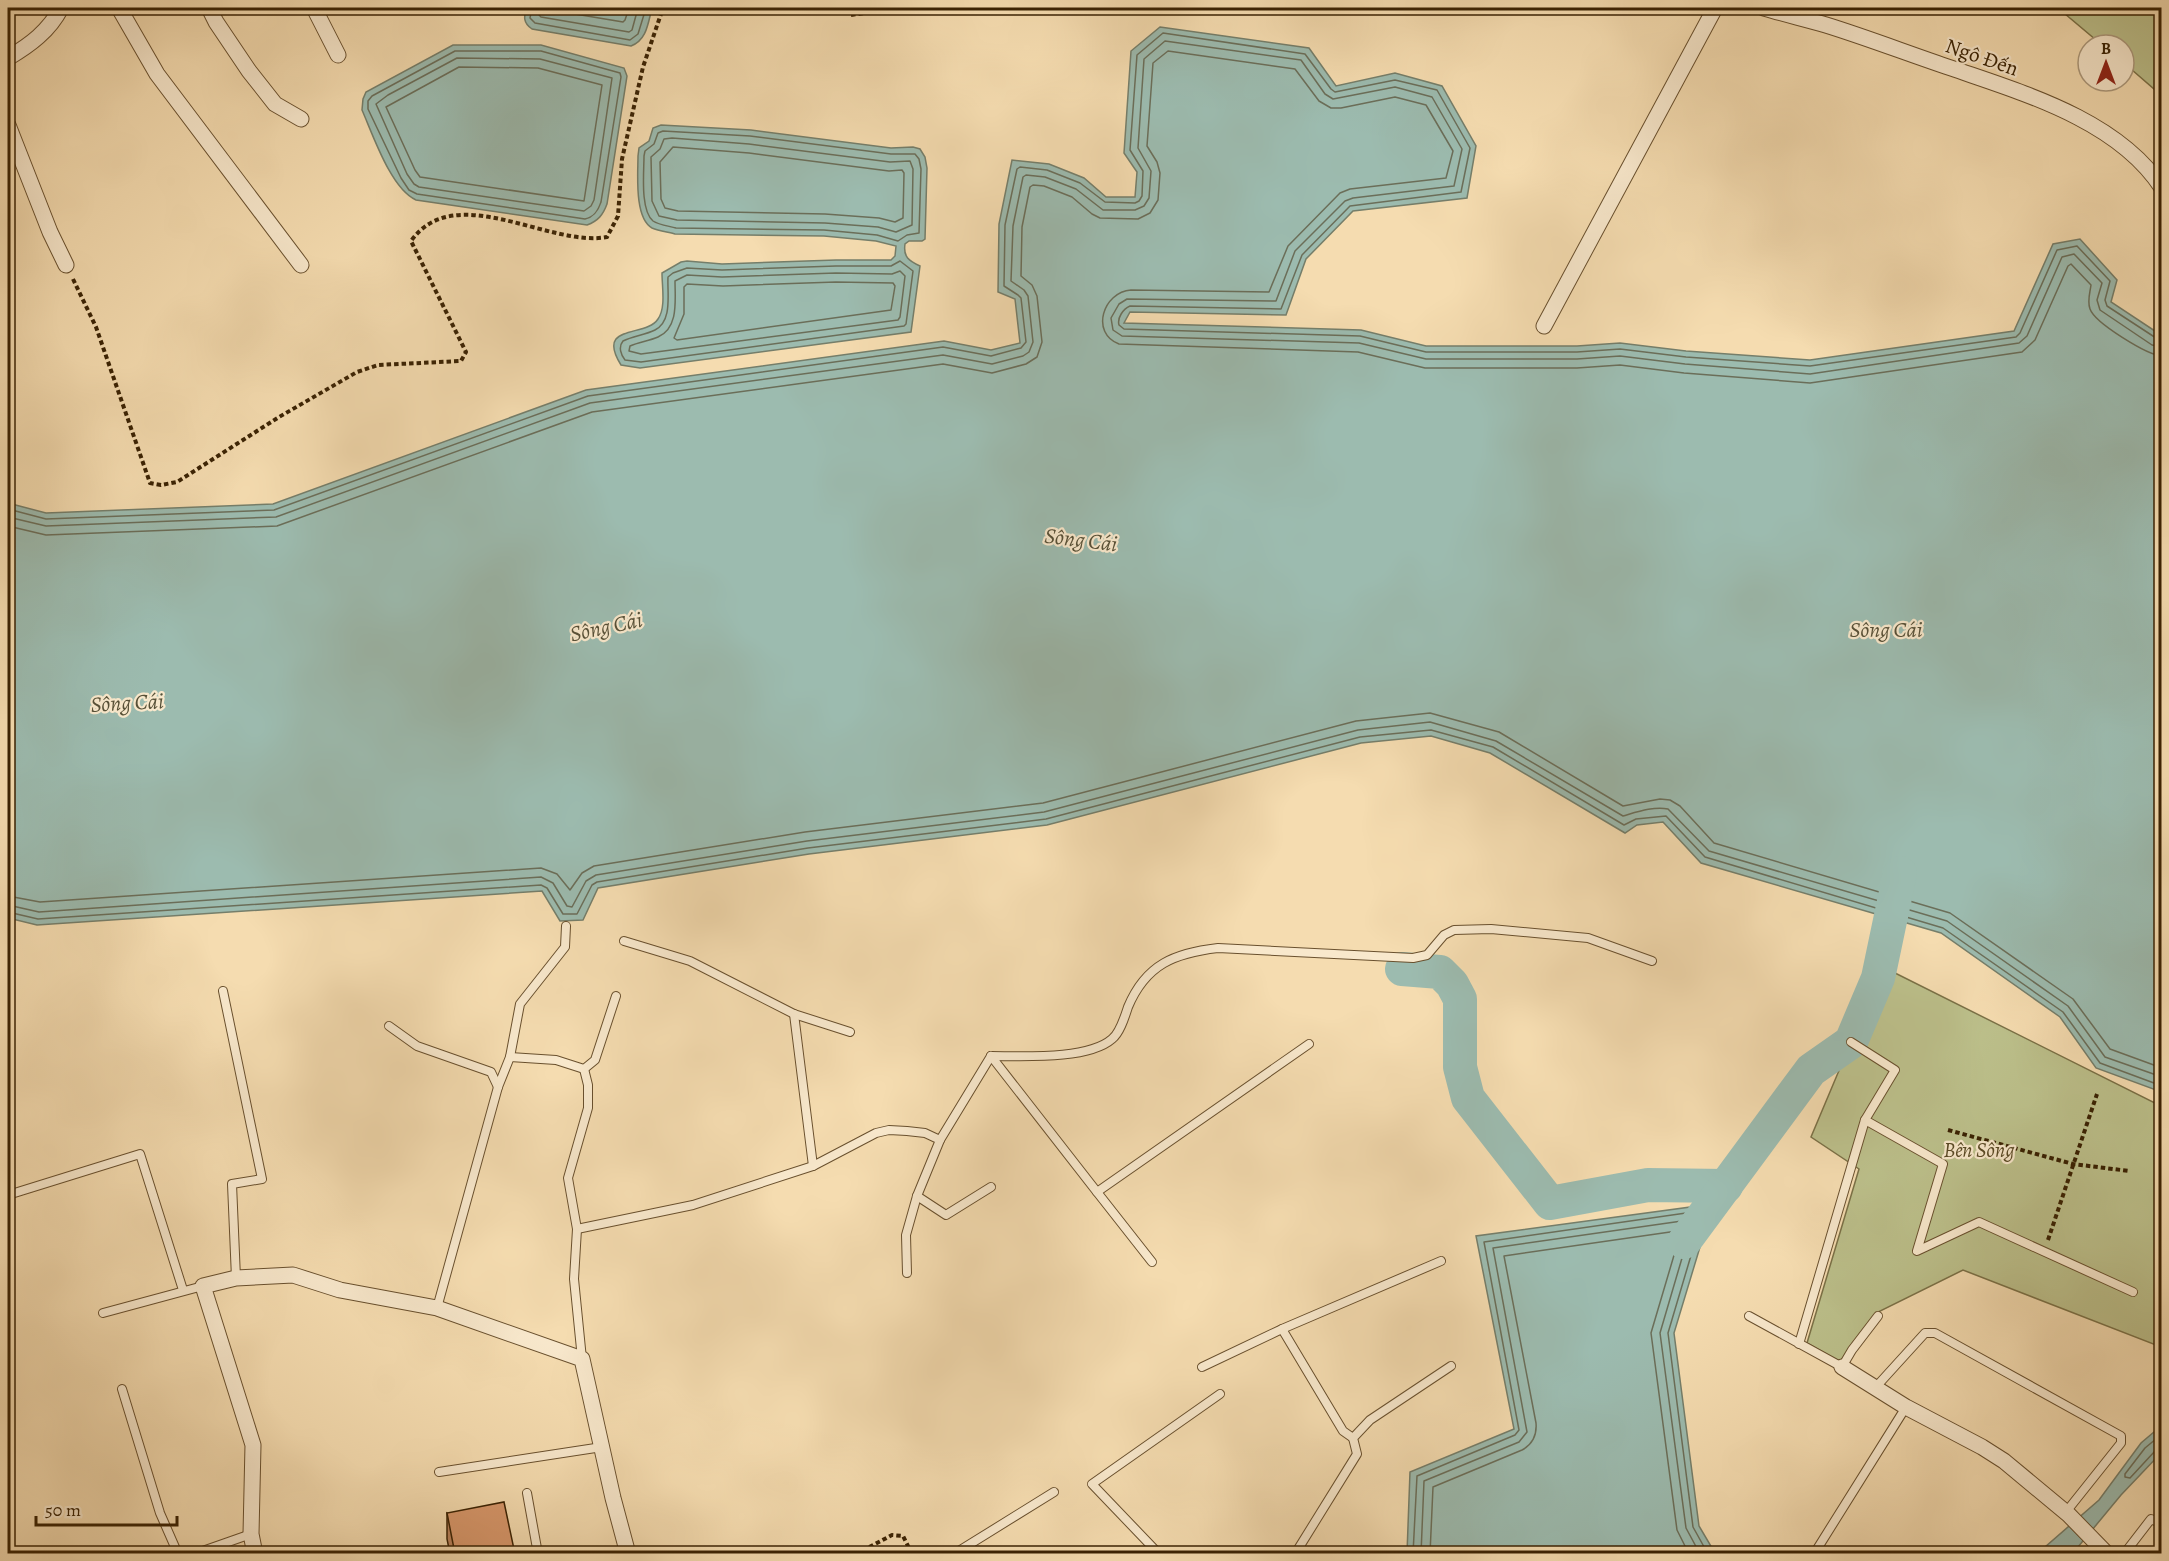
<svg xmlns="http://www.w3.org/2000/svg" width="2169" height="1561" font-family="Alegreya,serif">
<rect width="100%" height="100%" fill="#f5dcb0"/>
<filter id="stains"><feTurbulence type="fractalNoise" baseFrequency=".00333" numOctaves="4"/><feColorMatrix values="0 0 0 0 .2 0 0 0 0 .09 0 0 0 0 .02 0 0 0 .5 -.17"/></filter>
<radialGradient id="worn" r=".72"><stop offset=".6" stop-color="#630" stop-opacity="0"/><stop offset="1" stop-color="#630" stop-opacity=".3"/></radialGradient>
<g fill="#bcc08b" stroke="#7b7147" stroke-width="1.5">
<polygon points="2058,8 2161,8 2161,95 2124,63 2124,45 2102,45"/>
<polygon points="1891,971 2155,1103 2162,1119 2161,1347 1963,1270 1878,1312 1840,1362 1807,1343 1859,1169 1811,1137 1851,1042"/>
</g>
<g fill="#9cbbaf" stroke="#757e6a" stroke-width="1.5">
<path d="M526,8H652C648,23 647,40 631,46L532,29C523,23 524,17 526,8Z"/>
<polygon points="1160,27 1309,48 1336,86 1395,73 1442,86 1476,146 1467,198 1353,211 1306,259 1286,315 1130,312 1124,323 1361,330 1426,346 1577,346 1620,343 1686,351 1810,360 2014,331 2053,244 2080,239 2117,280 2111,302 2161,335 2161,1097 2159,1091 2096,1068 2060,1017 1941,933 1701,863 1663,822 1637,825 1625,833 1490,753 1431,736 1361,743 1047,825 809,854 598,888 583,920 560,921 542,891 37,925 8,918 8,503 46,513 273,504 586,390 944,341 991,350 1020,343 1015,299 998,292 999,224 1012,160 1049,164 1084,178 1106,197 1135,197 1137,172 1124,153 1131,51"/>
<path d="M453,45H541L624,68L627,76L607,204C603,215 598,221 587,225L416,200C391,189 373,135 362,110L363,99L366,92Z"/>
<path d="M661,125L751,130L891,148L913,147L920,149L925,157L927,168L925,239L922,241H909L905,244C903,257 909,261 920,266L911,332L640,368L621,365C595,323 646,338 658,319C666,308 662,287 662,273L681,262L687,261L722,264L836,260H891L895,256L896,246L876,241L824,236L675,234C668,232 659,231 652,228C634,218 638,173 638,156L639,148L649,141L653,128Z"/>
<polygon points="1713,1204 1674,1333 1699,1526 1715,1553 1407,1553 1410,1472 1514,1429 1476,1236"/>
<polygon points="2161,1426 2161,1453 2121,1495 2073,1553 2037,1554 2099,1500 2141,1443"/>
</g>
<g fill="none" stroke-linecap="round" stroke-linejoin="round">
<g stroke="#6b6e59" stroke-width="1.5">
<polyline points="532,8 530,18 535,23 630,40 638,34 646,8"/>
<polyline points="539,8 539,15 541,17 629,32 632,30 638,8"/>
<polyline points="548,8 551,10 623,22 625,20 629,8"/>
<path d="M455,51H541L620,73L621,77L601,202C598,211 594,217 585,219L417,194L409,190L401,178L368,109V101L372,96Z"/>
<polygon points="457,58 540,59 612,78 594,200 591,206 584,211 419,187 414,184 407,174 376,104 388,95"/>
<polygon points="459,67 538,68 602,85 584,201 420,177 415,170 386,107"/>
<path d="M663,131L750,136L891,154H915L919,159L921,169L919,233L907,235L898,241L877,235L824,230L676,228C669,226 659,225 653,221C640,210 644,172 644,156L645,151L654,144L658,133Z"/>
<polygon points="672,138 749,144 890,162 910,161 913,169 912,225 896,232 878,227 825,223 677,220 659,216 652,201 651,157 660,149 664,139"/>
<polygon points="673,147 749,153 889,171 902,170 904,173 903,218 895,222 879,218 825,214 678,211 665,208 661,199 660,162"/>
<path d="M900,261L913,271L906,324L904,326L641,362L625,360C621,355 618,347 623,341C633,336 645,335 655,330C673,321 667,293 668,277L673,273L687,268L722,270L836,266H891Z"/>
<path d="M900,271L905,276L900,317L898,320L641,354L629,351L630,346C639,342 649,341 658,337C679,328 675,300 675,281L687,275L722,277L836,273L892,274Z"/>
<polygon points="836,282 893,283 895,286 891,310 677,340 674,338 684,314 684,287 687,284 723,286"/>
<path d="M8,509L46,519L274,510L588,396L943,347L991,356L1021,348L1026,342L1021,298L1018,295L1004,286L1005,225L1017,169L1020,167L1047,170L1080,183L1105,202L1135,203L1139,201L1142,196L1143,171L1130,150L1137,55L1163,33L1305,54L1331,89L1335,92L1395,80L1437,90L1470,148L1461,192L1350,206L1302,255L1281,309L1130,306C1123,309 1117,318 1119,325L1124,329L1360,336L1426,352H1577L1620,349L1686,357L1810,366L2016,337L2020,333L2057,250L2077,246L2110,281L2105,300L2107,306L2156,338L2162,339"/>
<polyline points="8,517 46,526 276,517 590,403 943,355 992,364 1023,356 1029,352 1033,342 1028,296 1024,290 1011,281 1013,226 1023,177 1026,175 1045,177 1076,189 1103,210 1135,210 1144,206 1149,198 1151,171 1138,148 1144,59 1165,41 1301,60 1325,94 1333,99 1395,87 1432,97 1462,149 1454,186 1353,198 1345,201 1295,251 1276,301 1127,299 1119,304 1111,318 1113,330 1122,336 1359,343 1426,359 1577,359 1620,356 1685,364 1810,374 2019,343 2027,336 2062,257 2074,254 2102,283 2097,300 2100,310 2152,345 2162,347"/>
<path d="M8,526L46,535L277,526L592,412L943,364L992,373L1026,364L1037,357L1042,342L1037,296L1032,285L1021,276L1022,227L1030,187L1033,185L1044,186L1072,197L1092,214L1100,218L1138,219L1150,213L1158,200L1160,173L1157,162L1147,146L1153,63L1168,51L1295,69L1319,101L1331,108H1341L1395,97L1426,105L1453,151L1446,178L1350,189L1340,193L1288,246L1269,292L1131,290C1103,292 1090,333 1119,344L1358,352L1425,368H1577L1620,365L1684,373L1810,383L2022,352L2035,340L2068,266L2071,264L2091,285C2090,293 2087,301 2090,309C2095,323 2147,355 2162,356"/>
<polyline points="8,896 40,902 541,868 557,874 570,890 582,873 594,866 805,832 1043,803 1356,721 1430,713 1499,732 1623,806 1660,799 1670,800 1680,806 1714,843 1950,913 2073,999 2110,1049 2162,1068"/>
<path d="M8,905L39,912L541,877L553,883L567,906L572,907L586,881L596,875L807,841L1044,812L1358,730L1430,722L1496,741L1623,816C1637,812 1654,806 1668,809L1709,851L1947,921L2068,1006L2105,1057L2162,1077"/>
<polyline points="8,912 38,919 541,885 547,888 563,914 577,914 592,885 597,882 808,848 1046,819 1360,737 1431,730 1493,747 1624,825 1636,819 1666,816 1705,857 1943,928 2063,1012 2100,1063 2162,1086"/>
<polyline points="2162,1434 2145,1448 2125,1474 2125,1477 2130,1478 2155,1451 2162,1450"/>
<polyline points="1413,1554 1417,1476 1515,1435 1519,1430 1484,1242 1700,1211 1703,1215 1668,1333 1693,1527 1708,1554"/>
<polyline points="1421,1554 1424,1481 1519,1442 1527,1432 1493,1248 1689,1220 1692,1224 1660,1333 1686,1528 1700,1554"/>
<path d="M1430,1554L1433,1487L1522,1450C1533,1444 1537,1435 1536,1423L1504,1256L1677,1231L1680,1235L1651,1333L1677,1530L1689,1554"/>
</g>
<g stroke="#9cbbaf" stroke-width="34">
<polyline points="1402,969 1440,972 1452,984 1460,999 1460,1067 1468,1098 1550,1203 1648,1185 1726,1186"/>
<polyline points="1684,1242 1811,1070 1851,1042 1878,978 1900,873"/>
</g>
<defs>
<g id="service">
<polyline points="624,941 690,961 794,1014 850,1032"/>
<polyline points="223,991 262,1179 232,1184 236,1278"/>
<polyline points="794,1014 813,1166"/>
<polyline points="389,1026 417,1046 491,1072 498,1087"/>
<polyline points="1851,1042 1895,1070 1865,1120 1943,1164 1917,1251 1979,1222 2133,1292"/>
<path d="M991,1056C1022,1056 1088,1060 1112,1039C1120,1033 1125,1016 1128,1007C1146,964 1175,953 1218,948L1413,958L1427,955L1444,935L1454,930L1491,929L1588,938L1652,961"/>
<polyline points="991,1056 1097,1192 1309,1044"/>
<polyline points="510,1057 556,1060 584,1069 595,1060 616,996"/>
<polyline points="940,1140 991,1056"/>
<polyline points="1097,1192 1152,1262"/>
<polyline points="8,1195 140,1154 183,1290"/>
<polyline points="917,1196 946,1215 991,1187"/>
<polyline points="577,1229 693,1205 813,1166 876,1133 889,1130 907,1131 925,1133 940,1140 917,1196 906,1235 907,1273"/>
<polyline points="437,1308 498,1087 510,1057 520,1004 565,947 566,926"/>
<polyline points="103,1313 203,1286"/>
<polyline points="1749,1316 1842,1367 1852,1350 1878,1316"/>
<polyline points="1799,1344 1865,1120"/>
<polyline points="582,1359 574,1279 577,1229 568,1178 588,1108 588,1085 584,1069"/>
<polyline points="1202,1367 1282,1329"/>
<polyline points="1875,1388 1925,1333 1935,1333 2121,1436 2121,1443 2066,1512"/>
<polyline points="122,1389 160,1513 178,1554"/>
<polyline points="1353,1438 1343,1431 1282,1329 1441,1261"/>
<polyline points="439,1472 602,1447"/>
<polyline points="527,1493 538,1554"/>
<polyline points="194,1554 251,1534"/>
<polyline points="954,1554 1054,1492"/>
<polyline points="1159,1554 1092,1484 1220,1394"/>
<polyline points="1295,1554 1357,1454 1353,1438 1370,1420 1451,1366"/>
<polyline points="1814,1554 1906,1407"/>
<polyline points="2124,1554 2151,1519 2162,1524"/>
</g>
<g id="minor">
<polyline points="119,8 157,74 301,265"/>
<polyline points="209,8 216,22 249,71 275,104 301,119"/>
<polyline points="314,8 338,55"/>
<path d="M1764,8C1784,14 1805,19 1826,25C1868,38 1909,54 1951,68C2023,93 2118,120 2162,188"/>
<path d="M8,58C30,45 49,31 61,8"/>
<polyline points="8,125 50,232 66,265"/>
<polyline points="1544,326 1715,8"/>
<polyline points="1842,1367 1906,1407 1982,1447 2004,1461 2069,1515 2107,1554"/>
<polyline points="255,1554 251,1534 253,1445 203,1286 236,1278 293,1275 340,1290 437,1308 582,1359 613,1498 628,1554"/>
</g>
</defs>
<use href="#service" stroke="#69502e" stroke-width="10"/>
<use href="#minor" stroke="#69502e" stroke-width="17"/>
<g stroke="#3a2203" stroke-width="4" stroke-dasharray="4.5 3" stroke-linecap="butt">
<polyline points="851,15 901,8"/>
<path d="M73,279L96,327L150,483L161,485L177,482L279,417L357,372L378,365L461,361L466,352L411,241C455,179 550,248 607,237L618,216L622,159L643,67L663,8"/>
<polyline points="1948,1130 2073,1164 2129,1171"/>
<polyline points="2048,1240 2097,1094"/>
<polyline points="856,1554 892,1535 903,1536 912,1554"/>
</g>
<use href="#service" stroke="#f8e8cc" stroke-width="8"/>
<use href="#minor" stroke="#f8e8cc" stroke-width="15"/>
</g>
<polygon fill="#b9825c" stroke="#3a2203" stroke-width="1.5" points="447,1513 515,1554 450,1554 447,1539"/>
<polygon fill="#d7976b" stroke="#3a2203" stroke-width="1.5" points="504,1502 515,1554 455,1554 447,1513"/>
<g text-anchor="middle" stroke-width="4.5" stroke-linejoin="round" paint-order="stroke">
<g font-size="21" fill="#3a2203" stroke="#f8e8cc">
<text transform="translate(1982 57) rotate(19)" y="7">Ngô Đến</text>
</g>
<g font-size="21" font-style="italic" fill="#5a4a25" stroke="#f8e8cc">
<text x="1979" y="1157">Bên Sông</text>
</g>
<g font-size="22" font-style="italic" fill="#575037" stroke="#f8e8cc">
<text transform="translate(1081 539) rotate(7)" y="8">Sông Cái</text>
<text transform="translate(606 626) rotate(-12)" y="8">Sông Cái</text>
<text x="1886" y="637">Sông Cái</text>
<text transform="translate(127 702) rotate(-3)" y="8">Sông Cái</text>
</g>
</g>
<rect width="2169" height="1561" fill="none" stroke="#f5dcb0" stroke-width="30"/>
<rect x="9" y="9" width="2151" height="1543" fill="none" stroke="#3a2203" stroke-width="3"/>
<rect x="15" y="15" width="2139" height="1531" fill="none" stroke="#3a2203" stroke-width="1.5"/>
<g transform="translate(2106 63)"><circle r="28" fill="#f8e8cc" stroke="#ac997c" stroke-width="1.5"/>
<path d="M0-4.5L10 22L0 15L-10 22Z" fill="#8f2418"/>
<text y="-9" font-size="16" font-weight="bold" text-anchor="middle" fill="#3a2203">B</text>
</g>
<path d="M36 1516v9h141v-9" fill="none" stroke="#3a2203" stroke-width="3"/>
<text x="45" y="1516" font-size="18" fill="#3a2203" stroke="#f8e8cc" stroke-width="4.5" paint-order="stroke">50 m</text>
<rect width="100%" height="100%" filter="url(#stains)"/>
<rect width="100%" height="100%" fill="url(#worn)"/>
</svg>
